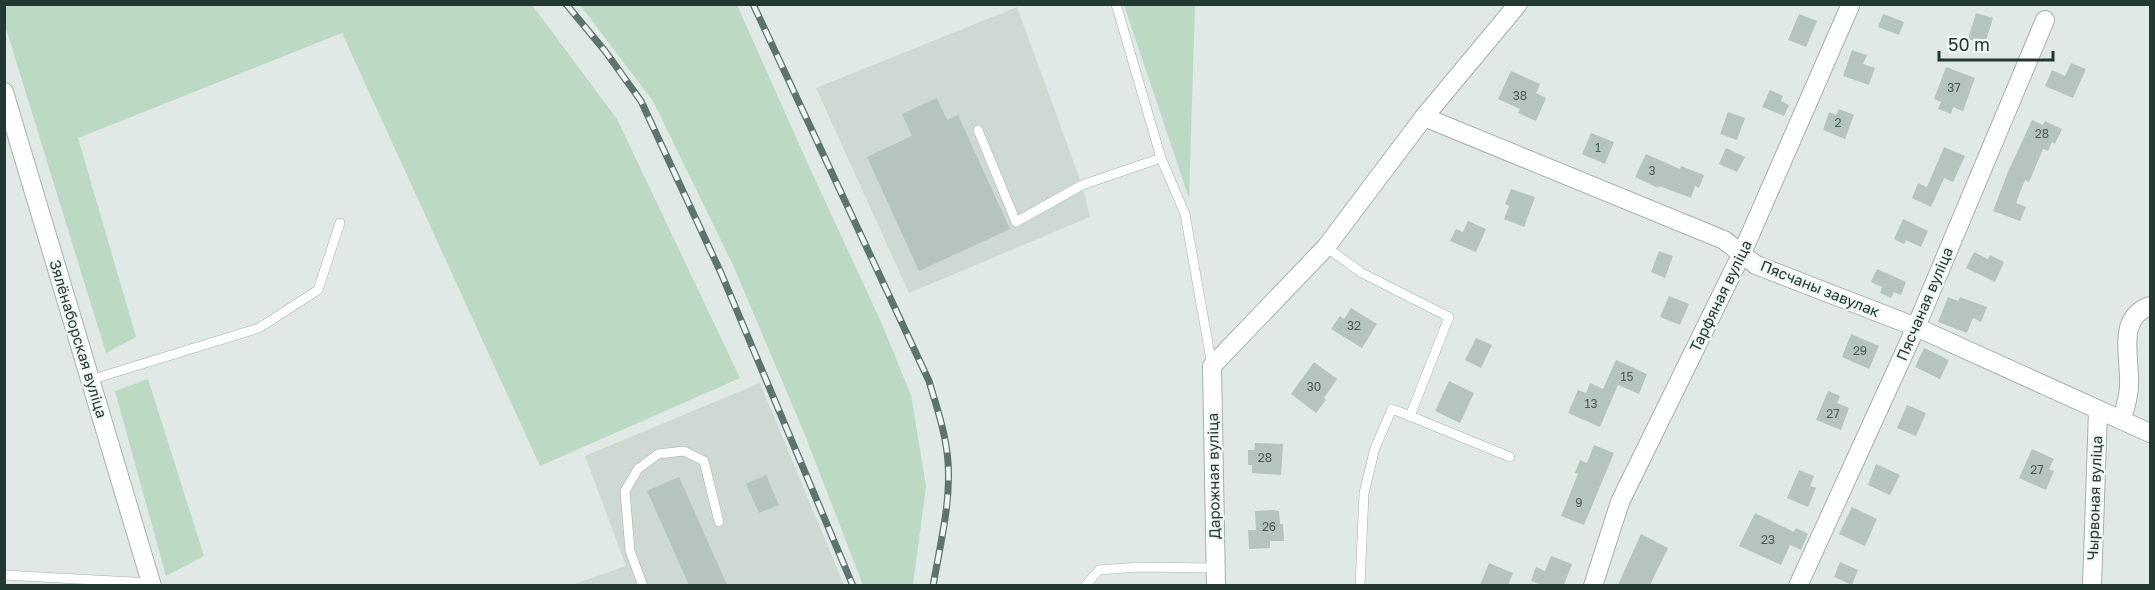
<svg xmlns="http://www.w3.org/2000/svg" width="2155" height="590" font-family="'Golos Text',sans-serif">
<rect width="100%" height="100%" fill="#e0e9e5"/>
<g fill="#ced9d4">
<polygon points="1017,7 1082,185 1090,217 909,293 816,88"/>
<polygon points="760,383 844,585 569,586 626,566 585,456"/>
</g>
<g fill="#bbd9c3">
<polygon points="4,5 532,5 617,119 740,378 540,466 342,33 78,138 136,337 106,353 5,25"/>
<polygon points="580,5 737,5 807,162 881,322 911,395 926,486 913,585 863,585 805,435 733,265 653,101"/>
<polygon points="1124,5 1195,5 1189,198"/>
<polygon points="148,379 204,556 166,576 115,391"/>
</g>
<g fill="#b6c4be">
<polygon points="1976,13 1993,18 1985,44 1968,39"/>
<polygon points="1799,14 1817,21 1806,47 1788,40"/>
<polygon points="1883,14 1904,22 1899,35 1878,27"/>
<polygon points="1852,50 1867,55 1863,64 1875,68 1869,85 1843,76"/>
<polygon points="2071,63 2086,69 2073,98 2045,86 2052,70 2065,76"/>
<polygon points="1946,67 1975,78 1963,111 1953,107 1951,114 1938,109 1941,102 1934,99"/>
<polygon points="1511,71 1540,84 1536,93 1546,98 1536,121 1518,113 1520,109 1498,99"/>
<polygon points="1770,90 1783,96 1781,101 1789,105 1784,116 1762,107"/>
<polygon points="937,98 947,120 958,115 1010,229 919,271 867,157 912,136 902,114"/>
<polygon points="1839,109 1854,115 1845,139 1823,130 1829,112 1836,115"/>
<polygon points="1728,112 1745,118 1737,140 1720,134"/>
<polygon points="2032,120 2043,125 2045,121 2062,129 2055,144 2052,142 2048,151 2043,149 2029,182 2025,180 2016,203 2026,207 2020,221 1993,211 2008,172"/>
<polygon points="1591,133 1614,142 1605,164 1582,154"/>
<polygon points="1944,147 1965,156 1953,182 1944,178 1931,207 1912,198 1918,183 1927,187"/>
<polygon points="1726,148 1745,157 1737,172 1719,164"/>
<polygon points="1646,154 1680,169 1681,166 1704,175 1699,188 1695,186 1691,198 1659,186 1658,188 1635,177"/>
<polygon points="1511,189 1535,197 1524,227 1504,219 1509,206 1505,204"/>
<polygon points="1903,219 1928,231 1921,247 1906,240 1904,244 1894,239"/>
<polygon points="1468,221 1486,229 1476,252 1450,241 1456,229 1463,232"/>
<polygon points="1659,251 1673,256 1665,278 1651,272"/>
<polygon points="1974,252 1988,259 1990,255 2004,262 1995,282 1966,268"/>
<polygon points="1877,269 1906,282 1901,295 1894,292 1891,298 1880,293 1882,287 1871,282"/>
<polygon points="1669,296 1689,304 1680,325 1660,317"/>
<polygon points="1948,297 1958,301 1960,297 1987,307 1981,322 1973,318 1967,333 1938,322"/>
<polygon points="1351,308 1377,324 1362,348 1331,329 1340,316 1344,319"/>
<polygon points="1851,334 1879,346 1869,369 1842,357"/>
<polygon points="1476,338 1492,345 1481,368 1465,360"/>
<polygon points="1924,348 1949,360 1940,379 1915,367"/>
<polygon points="1616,360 1647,374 1639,394 1618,385 1600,427 1568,413 1578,390 1586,393 1590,383 1603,389"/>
<polygon points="1314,362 1337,379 1324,398 1326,400 1316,413 1291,394"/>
<polygon points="1449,381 1474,393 1460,423 1435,411"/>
<polygon points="1828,391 1840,396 1837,403 1849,408 1841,430 1816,420"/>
<polygon points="1907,405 1926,413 1916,436 1897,428"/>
<polygon points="1255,443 1283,444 1281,475 1252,473 1252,465 1248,465 1248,450 1254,450"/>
<polygon points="1594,445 1614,453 1584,525 1561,516 1578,474 1575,473 1580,460 1587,463"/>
<polygon points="2032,449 2054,459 2049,469 2054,471 2046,490 2019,478"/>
<polygon points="1876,464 1900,475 1890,495 1868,485"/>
<polygon points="1799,470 1814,476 1810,486 1816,488 1808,507 1787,498"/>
<polygon points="766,475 779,505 759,513 746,484"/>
<polygon points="679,477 727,585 689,585 647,491"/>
<polygon points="1852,507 1877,519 1865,546 1839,534"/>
<polygon points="1272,510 1279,511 1280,524 1283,524 1284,541 1270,541 1270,548 1249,549 1248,530 1256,530 1255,511"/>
<polygon points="1755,513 1794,532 1796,528 1808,534 1801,550 1790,545 1781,565 1739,546"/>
<polygon points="1641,534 1668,548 1650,585 1618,585"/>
<polygon points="1551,556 1572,564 1564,585 1543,585 1531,581 1536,567 1545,571"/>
<polygon points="1840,562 1858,570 1852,585 1834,577"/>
<polygon points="1489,563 1513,573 1508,585 1480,585"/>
</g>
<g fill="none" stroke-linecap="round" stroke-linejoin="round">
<defs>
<g id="service">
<polyline points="1116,4 1161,158 1185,214 1212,366"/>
<polyline points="978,130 1016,222 1082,185 1161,158"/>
<polyline points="1326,247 1362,273 1449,317 1410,416 1392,409 1375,448 1364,493 1360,586"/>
<polyline points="90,380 259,328 318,290 340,223"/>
<polyline points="1410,416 1510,457"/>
<polyline points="4,575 151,583"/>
<polyline points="643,586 630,551 625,491 638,469 658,454 684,451 704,461 719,522"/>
<polyline points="1085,586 1099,570 1139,567 1216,568"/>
</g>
<g id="minor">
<polyline points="1424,117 1724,240 1756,265 1916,327 2150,433"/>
<path d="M2121,420C2126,407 2130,393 2129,379C2129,353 2118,317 2150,306"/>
<polyline points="1216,586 1212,366 1326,247 1424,117 1518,4"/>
<polyline points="1593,586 1620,502 1742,253 1850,6"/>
<polyline points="1798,586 1916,327 2045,20"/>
<polyline points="2092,586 2098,411"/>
</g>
<polyline id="secondary" points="4,92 152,586"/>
</defs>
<use href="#service" stroke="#a3b0ac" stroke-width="10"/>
<use href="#minor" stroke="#a3b0ac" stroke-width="20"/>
<use href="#secondary" stroke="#a0b4ad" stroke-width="20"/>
<use href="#service" stroke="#fff" stroke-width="9"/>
<use href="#minor" stroke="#fff" stroke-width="18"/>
<use href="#secondary" stroke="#fff" stroke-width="18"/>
<defs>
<g id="rail">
<polyline points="566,4 605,51 641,101 721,273 853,586"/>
<path d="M753,4L929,381C937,408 946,434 948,462C951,503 940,545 933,586"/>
</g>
</defs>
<use href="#rail" stroke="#5d746e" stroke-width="7"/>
<use href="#rail" stroke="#f0f6f3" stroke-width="4.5" stroke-dasharray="14" stroke-linecap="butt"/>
</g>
<g text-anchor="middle" stroke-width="4.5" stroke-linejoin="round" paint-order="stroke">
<g font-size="12" fill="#475b56">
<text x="1954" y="92">37</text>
<text x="1520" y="100">38</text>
<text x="1838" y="127">2</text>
<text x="2042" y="138">28</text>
<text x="1598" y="152">1</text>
<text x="1652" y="175">3</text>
<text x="1354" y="330">32</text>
<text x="1860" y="355">29</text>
<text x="1627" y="381">15</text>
<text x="1314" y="391">30</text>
<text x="1591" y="408">13</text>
<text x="1833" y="418">27</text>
<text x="1265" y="462">28</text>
<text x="2037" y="474">27</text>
<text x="1579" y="507">9</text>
<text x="1269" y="531">26</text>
<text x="1768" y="544">23</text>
</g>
<g font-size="15" fill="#223833" stroke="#f0f6f3">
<text transform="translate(1820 289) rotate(22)" y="5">Пясчаны завулак</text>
<text transform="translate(1721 296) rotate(-64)" y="5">Тарфяная вуліца</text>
<text transform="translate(1925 304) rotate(-67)" y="5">Пясчаная вуліца</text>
<text transform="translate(78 339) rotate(73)" y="5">Зялёнаборская вуліца</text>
<text transform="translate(1214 476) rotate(-91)" y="5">Дарожная вуліца</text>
<text transform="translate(2095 498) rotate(-88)" y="5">Чырвоная вуліца</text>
</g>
</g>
<rect width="2155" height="590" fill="none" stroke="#223833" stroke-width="12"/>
<path d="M1939 51v9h114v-9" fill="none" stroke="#223833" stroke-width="3"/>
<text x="1948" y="51" font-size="18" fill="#223833" stroke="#f0f6f3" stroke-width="4.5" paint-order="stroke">50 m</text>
</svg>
